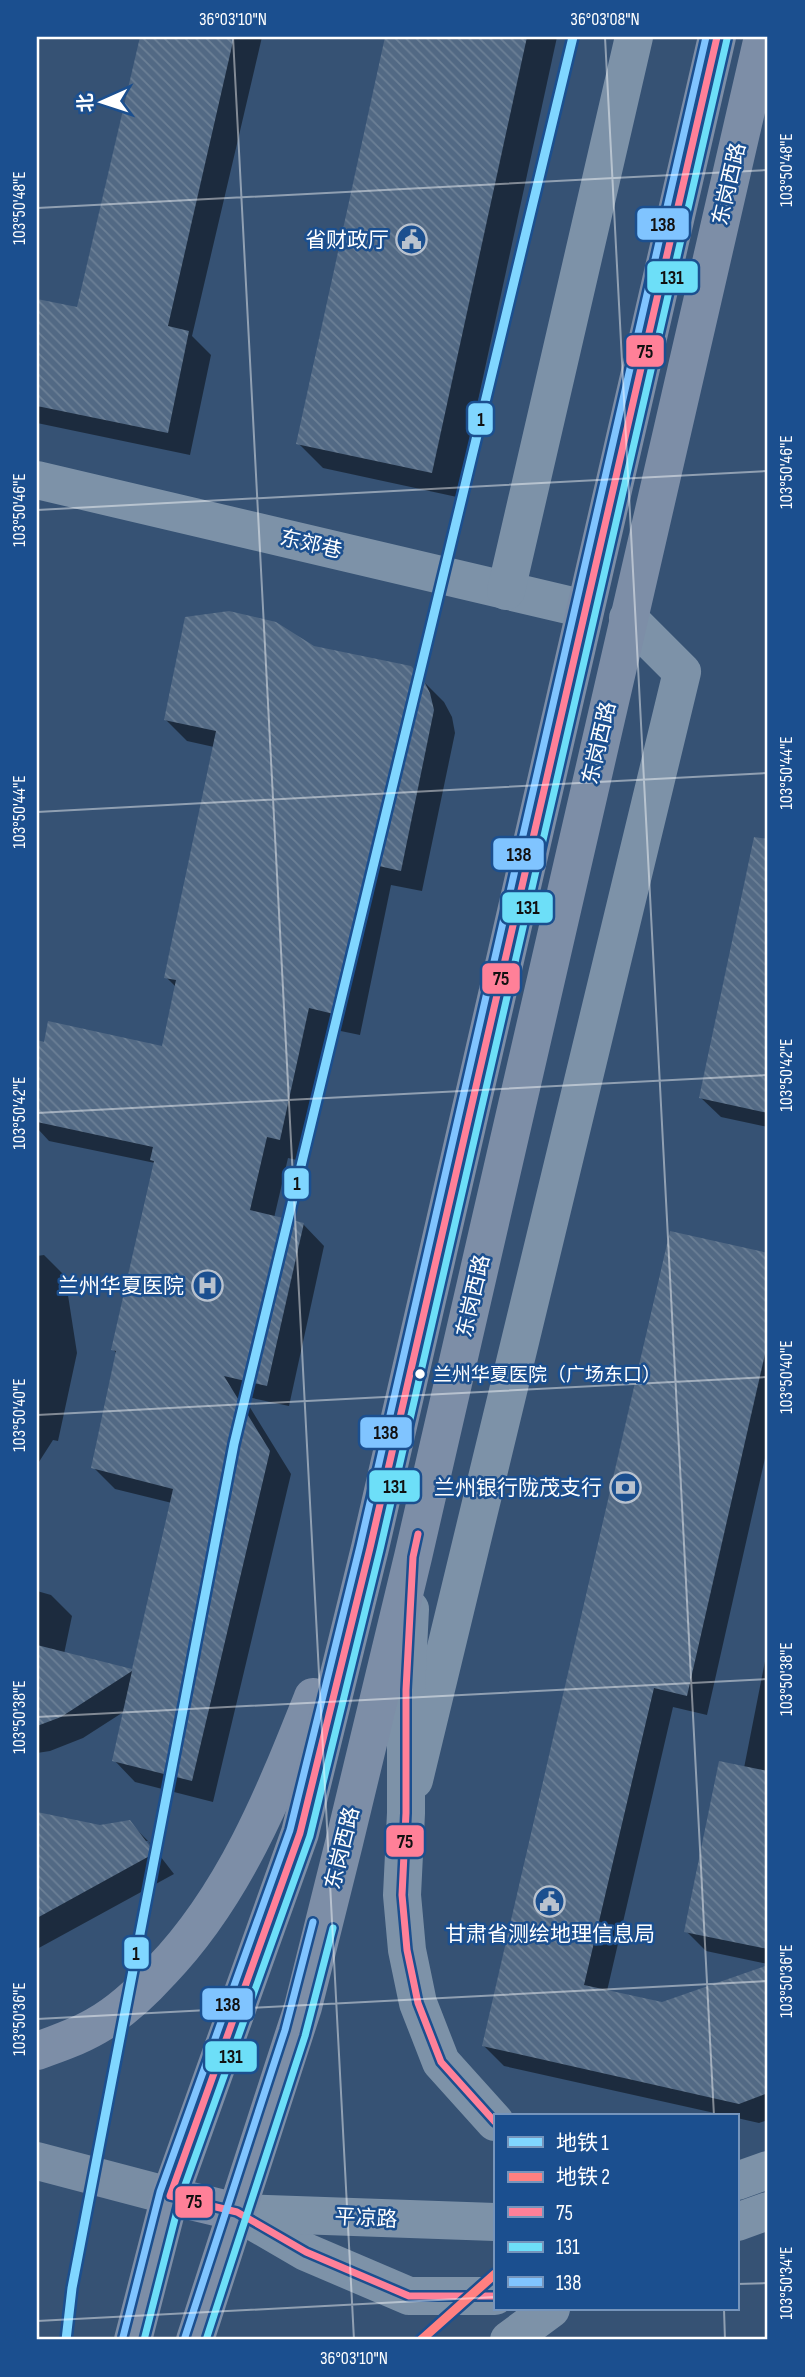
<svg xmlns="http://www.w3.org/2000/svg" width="805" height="2377" font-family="'Sofia Sans Condensed','Noto Sans SC',sans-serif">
<defs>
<pattern id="building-back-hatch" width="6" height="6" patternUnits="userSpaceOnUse" patternTransform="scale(1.75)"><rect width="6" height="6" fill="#526984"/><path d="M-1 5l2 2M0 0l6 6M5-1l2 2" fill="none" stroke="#6c8096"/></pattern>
</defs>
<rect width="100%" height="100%" fill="#365274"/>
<g fill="#0007" fill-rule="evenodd">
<polygon points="141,37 262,37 192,336 211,355 190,455 37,423 37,301 78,309"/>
<polygon points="387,37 557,37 457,497 323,468 298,443"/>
<polygon points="314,647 410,668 444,702 452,717 455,733 422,891 391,885 360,1035 331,1029 301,1161 288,1158 274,1218 303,1224 324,1246 289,1406 243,1396 291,1474 213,1802 135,1782 114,1760 125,1711 83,1738 50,1751 37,1753 37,1591 51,1595 72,1616 64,1654 134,1671 172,1503 115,1489 93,1467 117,1354 113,1349 155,1163 49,1141 37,1128 37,1042 163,1048 177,988 166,977 214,747 187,741 165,719"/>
<polygon points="768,846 768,1127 721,1117 701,1098"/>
<polygon points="671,1233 768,1255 768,1445 707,1715 673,1707 607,1991 662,2004 768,1967 768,2120 759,2123 737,2118 737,2116 728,2116 504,2066 484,2046"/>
<polygon points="44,1255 65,1276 77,1353 58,1441 53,1440 37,1465 37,1256"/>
<polygon points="768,1646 768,1964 706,1951 686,1931 744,1768"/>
<path d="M37,1813L100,1827L129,1822L150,1843L174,1874L37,1949ZM143,1841H148L161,1859L159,1861Z"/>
</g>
<g fill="url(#building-back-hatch)">
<polygon points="140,37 234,37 168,326 189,331 168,433 37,406 37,299 77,307"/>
<polygon points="385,37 527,37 432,473 296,444"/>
<polygon points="229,611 276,622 314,646 411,666 423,679 430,693 434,710 401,871 370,864 338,1015 309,1008 280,1140 267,1137 250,1210 304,1223 267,1386 224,1376 270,1451 192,1781 112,1761 132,1671 61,1717 37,1726 37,1645 132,1669 173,1489 91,1468 116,1351 111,1350 154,1161 150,1160 153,1147 37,1122 37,1040 44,1042 48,1021 162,1046 176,980 164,978 216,731 164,720 185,617"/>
<polygon points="754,837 768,839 768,1113 699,1098"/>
<polygon points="670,1231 768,1253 768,1341 687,1696 654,1688 584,1985 662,2002 768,1965 768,2093 739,2104 482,2046"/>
<polygon points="719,1761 768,1771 768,1949 684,1932"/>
<polygon points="37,1812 100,1825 130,1820 155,1853 37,1918"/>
</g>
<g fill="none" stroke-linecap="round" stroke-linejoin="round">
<polyline stroke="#7d92a8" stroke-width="38" points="414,1780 682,672 628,618"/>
<g stroke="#7d92a8" stroke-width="38">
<polyline points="37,480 585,609"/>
<polyline points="506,591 634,37"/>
<polyline points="410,1609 406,1690 406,1813 402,1895 407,1950 418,2003 441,2062 495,2122"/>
<polyline points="737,2181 768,2170"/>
<polyline points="237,2212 306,2252 409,2296 495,2296"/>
<polyline points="242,2213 495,2222"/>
<polyline points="737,2222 768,2211"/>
<polyline points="509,2340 551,2309"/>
</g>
<polyline stroke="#798da4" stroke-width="38" points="37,2161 170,2196"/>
<g stroke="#7d8ea7" stroke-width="38">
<path d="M37,2051C57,2044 77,2037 96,2026C121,2012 142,1992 161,1971C235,1894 274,1795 313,1697"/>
<polyline points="170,2196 237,2212"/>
<polyline points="133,2340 170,2196 300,1833 370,1548 717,37"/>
<polyline points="195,2340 303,2007 344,1843 413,1557 763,37"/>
</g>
<defs>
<g id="bus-1">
<polyline points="418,1534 413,1557 406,1690 406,1813 402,1895 407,1950 418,2003 441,2062 495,2122"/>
<polyline points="495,2296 409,2296 306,2252 237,2212 170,2196 300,1833 370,1548 717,37"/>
</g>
<g id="bus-2">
<polyline points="144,2340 180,2199 310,1836 380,1550 727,39"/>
<polyline points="206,2340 305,2036 333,1928"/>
</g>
<g id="bus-3">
<polyline points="123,2337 160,2192 290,1830 360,1546 706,37"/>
<polyline points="185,2337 285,2030 313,1922"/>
</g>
</defs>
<use href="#bus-1" stroke="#1b4f8f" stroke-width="12"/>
<use href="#bus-2" stroke="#1b4f8f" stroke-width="12"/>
<use href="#bus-3" stroke="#1b4f8f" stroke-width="12"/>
<use href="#bus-1" stroke="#ff8098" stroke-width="7"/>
<use href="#bus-2" stroke="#6ddff8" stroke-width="7"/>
<use href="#bus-3" stroke="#80c4ff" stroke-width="7"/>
<defs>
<polyline id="metro-1" points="66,2340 72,2288 234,1444 573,37"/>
<polyline id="metro-2" points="421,2340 495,2274"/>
</defs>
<use href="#metro-1" stroke="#1b4f8f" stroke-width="14"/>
<use href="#metro-2" stroke="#1b4f8f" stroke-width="14"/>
<use href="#metro-1" stroke="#80d6ff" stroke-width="9"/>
<use href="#metro-2" stroke="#ff8080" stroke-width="9"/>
</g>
<path fill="none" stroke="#fff" stroke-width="2" stroke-opacity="0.45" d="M233,37L354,2340M605,37L714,2116M37,208L768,170M37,510L768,471M37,812L768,773M37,1113L768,1075M37,1415L768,1377M37,1717L768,1679M37,2019L768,1981M737,2284L768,2283M724,2309L725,2340M37,2321L495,2297"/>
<defs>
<symbol id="civic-ring" viewBox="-11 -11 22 22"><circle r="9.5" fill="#1b4f8f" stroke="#b9c2ce" stroke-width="1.5"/><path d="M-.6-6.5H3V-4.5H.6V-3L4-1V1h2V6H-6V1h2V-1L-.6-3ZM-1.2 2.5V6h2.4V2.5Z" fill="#b9c2ce"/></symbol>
<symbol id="hospital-ring" viewBox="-11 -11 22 22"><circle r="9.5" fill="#1b4f8f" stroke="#b9c2ce" stroke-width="1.5"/><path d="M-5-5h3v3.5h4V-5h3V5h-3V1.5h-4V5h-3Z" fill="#b9c2ce"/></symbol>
<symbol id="bank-ring" viewBox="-11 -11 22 22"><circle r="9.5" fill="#1b4f8f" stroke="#b9c2ce" stroke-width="1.5"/><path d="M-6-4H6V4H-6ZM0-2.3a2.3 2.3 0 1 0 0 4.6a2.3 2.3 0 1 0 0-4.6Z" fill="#b9c2ce"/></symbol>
</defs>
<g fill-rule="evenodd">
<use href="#civic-ring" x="394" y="222" width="35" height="35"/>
<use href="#hospital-ring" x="190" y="1268" width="35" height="35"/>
<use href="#bank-ring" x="608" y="1470" width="35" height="35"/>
<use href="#civic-ring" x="532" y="1884" width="35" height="35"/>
</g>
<circle fill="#fff" stroke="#1b4f8f" stroke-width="2.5" cx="420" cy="1374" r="6"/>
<g text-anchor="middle" stroke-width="5" stroke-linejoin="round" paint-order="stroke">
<g font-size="19" fill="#fff" stroke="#1b4f8f" text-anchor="start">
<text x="433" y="1381">兰州华夏医院（广场东口）</text>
</g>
<g font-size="21" fill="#fff" stroke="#1b4f8f">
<text transform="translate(729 184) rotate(-77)" y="7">东岗西路</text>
<text transform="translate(311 544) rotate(13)" y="7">东郊巷</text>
<text transform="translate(599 743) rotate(-77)" y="7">东岗西路</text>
<text transform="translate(473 1296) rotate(-77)" y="7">东岗西路</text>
<text transform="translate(342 1848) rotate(-76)" y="7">东岗西路</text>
<text transform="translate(366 2218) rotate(3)" y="7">平凉路</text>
</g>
<g font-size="21" fill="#fff" stroke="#1b4f8f" text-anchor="end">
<text x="389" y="247">省财政厅</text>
<text x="184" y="1293">兰州华夏医院</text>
<text x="602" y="1495">兰州银行陇茂支行</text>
<text x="550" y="1941" text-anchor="middle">甘肃省测绘地理信息局</text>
</g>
</g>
<g stroke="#1b4f8f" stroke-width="2.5">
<rect x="636" y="207" width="54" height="34" rx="7" fill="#80c4ff"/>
<rect x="646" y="260" width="53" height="34" rx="7" fill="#6ddff8"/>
<rect x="625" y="334" width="40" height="34" rx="7" fill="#ff8098"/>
<rect x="467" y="402" width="27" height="34" rx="7" fill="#80d6ff"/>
<rect x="492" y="837" width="53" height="34" rx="7" fill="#80c4ff"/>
<rect x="501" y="891" width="53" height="33" rx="7" fill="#6ddff8"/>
<rect x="481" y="962" width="40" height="33" rx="7" fill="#ff8098"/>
<rect x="283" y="1167" width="27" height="33" rx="7" fill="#80d6ff"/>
<rect x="359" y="1416" width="54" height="33" rx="7" fill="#80c4ff"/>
<rect x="368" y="1469" width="53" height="34" rx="7" fill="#6ddff8"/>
<rect x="385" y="1824" width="40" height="34" rx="7" fill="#ff8098"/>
<rect x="123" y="1936" width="27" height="34" rx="7" fill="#80d6ff"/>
<rect x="201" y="1987" width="53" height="34" rx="7" fill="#80c4ff"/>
<rect x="204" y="2040" width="54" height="33" rx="7" fill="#6ddff8"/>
<rect x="174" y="2185" width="40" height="34" rx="7" fill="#ff8098"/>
</g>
<g font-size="19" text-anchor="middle" font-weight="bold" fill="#111">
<text x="663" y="231">138</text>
<text x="672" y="284">131</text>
<text x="645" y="358">75</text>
<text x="481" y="426">1</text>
<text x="519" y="861">138</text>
<text x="528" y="914">131</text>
<text x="501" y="985">75</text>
<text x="297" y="1190">1</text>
<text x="386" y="1439">138</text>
<text x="395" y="1493">131</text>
<text x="405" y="1848">75</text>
<text x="136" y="1960">1</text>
<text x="228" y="2011">138</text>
<text x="231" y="2063">131</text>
<text x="194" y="2208">75</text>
</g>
<rect width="805" height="2377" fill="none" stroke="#1b4f8f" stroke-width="77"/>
<rect x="494" y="2114" width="245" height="196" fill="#1b4f8f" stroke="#7695bc" stroke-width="2"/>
<rect x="508" y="2137" width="35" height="10" fill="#80d6ff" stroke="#7695bc" stroke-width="2"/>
<text x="556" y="2150" font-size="21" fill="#ffffff">地铁 1</text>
<rect x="508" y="2172" width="35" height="10" fill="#ff8080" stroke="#7695bc" stroke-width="2"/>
<text x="556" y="2184" font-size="21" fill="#ffffff">地铁 2</text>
<rect x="508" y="2207" width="35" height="10" fill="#ff8098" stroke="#7695bc" stroke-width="2"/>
<text x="556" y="2220" font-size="21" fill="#ffffff">75</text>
<rect x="508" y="2242" width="35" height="10" fill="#6ddff8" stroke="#7695bc" stroke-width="2"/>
<text x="556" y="2254" font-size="21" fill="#ffffff">131</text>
<rect x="508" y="2277" width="35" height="10" fill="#80c4ff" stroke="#7695bc" stroke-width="2"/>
<text x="556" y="2290" font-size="21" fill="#ffffff">138</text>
<g transform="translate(102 102) rotate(267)" stroke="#1b4f8f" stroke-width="5" paint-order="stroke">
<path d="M0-5L12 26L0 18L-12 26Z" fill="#ffffff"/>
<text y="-10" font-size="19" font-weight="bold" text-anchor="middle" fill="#ffffff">北</text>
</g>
<rect x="38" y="38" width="728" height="2300" fill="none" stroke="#fff" stroke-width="2.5"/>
<g font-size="18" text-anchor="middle" fill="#fff">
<text x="233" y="25">36°03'10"N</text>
<text x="605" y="25">36°03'08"N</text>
<text transform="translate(786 170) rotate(-90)" y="6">103°50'48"E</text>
<text transform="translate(19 208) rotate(-90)" y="6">103°50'48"E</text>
<text transform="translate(786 472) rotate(-90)" y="6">103°50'46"E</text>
<text transform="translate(19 510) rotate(-90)" y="6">103°50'46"E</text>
<text transform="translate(786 773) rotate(-90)" y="6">103°50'44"E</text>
<text transform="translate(19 812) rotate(-90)" y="6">103°50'44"E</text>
<text transform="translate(786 1075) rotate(-90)" y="6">103°50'42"E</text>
<text transform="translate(19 1113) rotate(-90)" y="6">103°50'42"E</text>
<text transform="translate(786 1377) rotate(-90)" y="6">103°50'40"E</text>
<text transform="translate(19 1415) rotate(-90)" y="6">103°50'40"E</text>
<text transform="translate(786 1679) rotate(-90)" y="6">103°50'38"E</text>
<text transform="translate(19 1717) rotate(-90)" y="6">103°50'38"E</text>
<text transform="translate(786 1981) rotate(-90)" y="6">103°50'36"E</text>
<text transform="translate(19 2019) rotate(-90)" y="6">103°50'36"E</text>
<text transform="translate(786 2283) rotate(-90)" y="6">103°50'34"E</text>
<text x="354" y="2364">36°03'10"N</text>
</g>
</svg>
